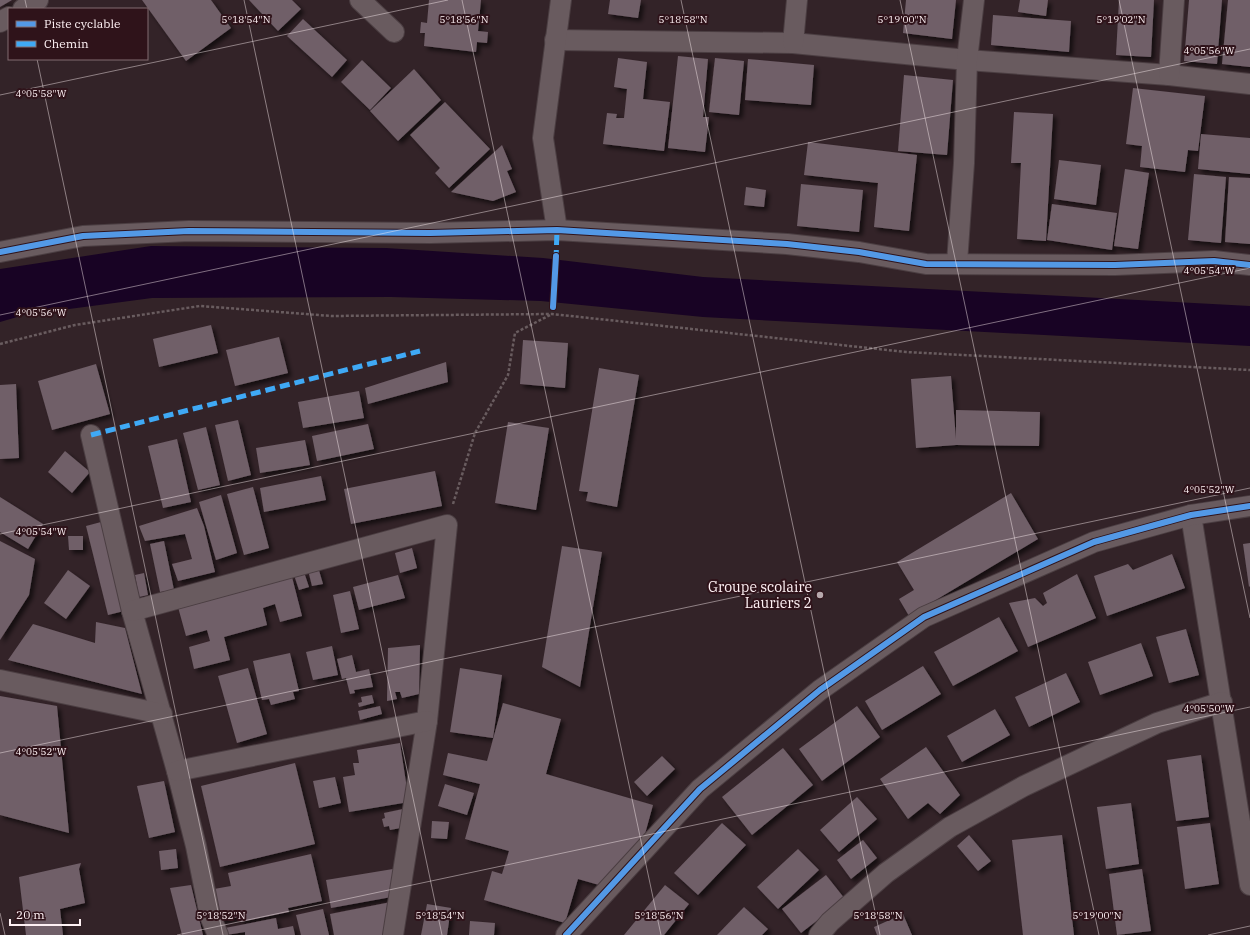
<svg xmlns="http://www.w3.org/2000/svg" width="1250" height="935" font-family="'IBM Plex Serif',serif">
<defs>
<filter id="shadow"><feDropShadow dx="3.5" dy="3.5" stdDeviation="2" flood-color="#0009"/></filter>
</defs>
<rect width="100%" height="100%" fill="#332328"/>
<polygon fill="#180324" points="151,246 386,248 543,258 703,277 1250,306 1250,346 703,317 541,301 391,297 152,298 24,315 0,322 0,269"/>
<g fill="#705f68" filter="url(#shadow)">
<polygon points="0,0 12,0 0,7"/>
<polygon points="142,0 211,0 231,28 186,61"/>
<polygon points="249,0 292,0 301,9 278,31"/>
<polygon points="429,0 481,0 478,31 488,32 487,43 477,42 476,52 424,46 425,33 420,33 421,22 427,23"/>
<polygon points="610,0 641,0 638,18 608,14"/>
<polygon points="906,0 956,0 952,39 903,33"/>
<polygon points="1020,0 1048,0 1046,16 1018,12"/>
<polygon points="1119,0 1154,0 1151,57 1116,55"/>
<polygon points="1189,0 1222,0 1217,64 1184,61"/>
<polygon points="1228,0 1250,0 1250,67 1222,64"/>
<polygon points="993,15 1071,21 1069,52 991,45"/>
<polygon points="303,19 347,60 332,77 287,36"/>
<polygon points="678,56 708,59 703,117 709,117 705,152 668,148"/>
<polygon points="618,58 647,62 643,99 670,102 664,151 603,144 607,113 617,114 616,118 624,118 627,89 614,87"/>
<polygon points="715,58 744,61 739,115 709,112"/>
<polygon points="748,59 814,65 811,105 745,100"/>
<polygon points="362,60 391,88 370,110 341,82"/>
<polygon points="414,69 441,100 398,141 370,111"/>
<polygon points="904,75 953,80 947,155 898,151"/>
<polygon points="1133,88 1205,96 1198,151 1188,150 1185,172 1140,167 1142,146 1126,144"/>
<polygon points="445,102 490,149 449,188 435,173 440,168 410,135"/>
<polygon points="1014,112 1053,114 1046,241 1017,239 1021,163 1011,163"/>
<polygon points="1201,134 1250,138 1250,174 1198,169"/>
<polygon points="808,142 917,155 909,231 874,227 878,183 804,175"/>
<polygon points="502,145 512,169 507,171 516,192 493,201 451,192"/>
<polygon points="1059,160 1101,165 1096,205 1054,199"/>
<polygon points="1125,169 1149,173 1138,249 1114,246"/>
<polygon points="1194,174 1226,177 1221,243 1188,240"/>
<polygon points="1229,177 1250,178 1250,244 1225,242"/>
<polygon points="801,184 863,190 859,232 797,226"/>
<polygon points="746,187 766,190 764,207 744,205"/>
<polygon points="1052,204 1117,213 1112,250 1047,240"/>
<polygon points="211,325 218,353 159,367 153,339"/>
<polygon points="279,337 288,373 235,386 226,350"/>
<polygon points="523,340 568,343 565,388 520,384"/>
<polygon points="446,362 448,382 368,404 365,388"/>
<polygon points="96,364 110,414 52,430 38,381"/>
<polygon points="599,368 639,375 617,507 586,501 588,492 579,491"/>
<polygon points="951,376 956,439 956,410 1040,412 1039,446 956,445 916,448 911,379"/>
<polygon points="16,384 19,458 0,459 0,385"/>
<polygon points="359,391 364,418 303,428 298,402"/>
<polygon points="238,420 251,475 228,481 215,425"/>
<polygon points="508,422 549,428 536,510 495,503"/>
<polygon points="368,424 374,449 317,461 312,436"/>
<polygon points="206,427 220,485 198,490 183,433"/>
<polygon points="177,439 191,502 163,508 148,446"/>
<polygon points="305,440 310,465 260,473 256,448"/>
<polygon points="65,451 90,472 72,493 48,472"/>
<polygon points="435,471 442,506 351,524 344,489"/>
<polygon points="321,476 326,500 264,512 260,488"/>
<polygon points="253,487 269,548 244,555 227,494"/>
<polygon points="1011,493 1038,539 909,616 899,599 914,590 897,562"/>
<polygon points="221,495 237,553 216,560 199,502"/>
<polygon points="0,497 43,524 28,549 0,532"/>
<polygon points="197,508 204,526 215,572 178,581 172,564 192,559 185,534 145,541 139,526"/>
<polygon points="101,522 124,611 108,615 86,526"/>
<polygon points="68,536 83,536 83,550 69,550"/>
<polygon points="0,541 35,559 29,595 0,640"/>
<polygon points="164,541 174,590 160,592 150,544"/>
<polygon points="1250,543 1250,586 1249,587 1243,544"/>
<polygon points="562,546 602,552 580,687 542,667"/>
<polygon points="412,548 417,568 400,573 395,553"/>
<polygon points="1172,554 1185,588 1107,616 1094,576 1128,564 1133,570"/>
<polygon points="318,567 323,584 312,586 308,570"/>
<polygon points="68,570 90,586 66,619 44,603"/>
<polygon points="304,572 309,587 299,590 294,575"/>
<polygon points="144,573 148,595 139,597 135,575"/>
<polygon points="1077,574 1096,618 1028,647 1009,603 1035,598 1043,606 1047,603 1043,593"/>
<polygon points="398,575 405,598 359,610 353,587"/>
<polygon points="292,577 302,616 280,622 275,604 263,608 267,625 224,637 230,660 194,669 189,647 210,641 207,630 186,636 178,607"/>
<polygon points="350,591 359,629 341,633 333,595"/>
<polygon points="999,617 1018,651 953,686 934,652"/>
<polygon points="96,622 125,628 142,694 8,660 33,624 95,643"/>
<polygon points="1186,629 1199,675 1169,683 1156,637"/>
<polygon points="1141,643 1153,676 1100,695 1088,662"/>
<polygon points="420,645 419,694 402,698 400,692 395,692 397,699 387,701 388,648"/>
<polygon points="332,646 338,675 313,680 306,652"/>
<polygon points="290,653 299,691 293,692 295,699 271,705 269,699 262,700 253,661"/>
<polygon points="352,655 356,672 369,669 373,687 354,690 355,693 350,694 346,678 342,679 337,659"/>
<polygon points="923,666 941,694 882,730 865,701"/>
<polygon points="248,668 267,734 237,743 218,676"/>
<polygon points="460,668 502,675 493,738 450,732"/>
<polygon points="1066,673 1080,702 1029,727 1015,697"/>
<polygon points="372,695 374,703 359,707 358,703 362,702 361,697"/>
<polygon points="0,696 57,706 69,833 0,815"/>
<polygon points="503,703 561,719 546,774 653,805 637,863 621,859 613,889 578,879 565,923 484,900 492,871 502,874 509,851 465,839 480,784 443,775 448,753 487,761"/>
<polygon points="380,706 382,714 360,720 358,711"/>
<polygon points="857,706 880,737 822,781 799,749"/>
<polygon points="995,709 1010,735 962,762 947,736"/>
<polygon points="400,743 409,802 349,812 343,777 355,775 353,763 359,763 357,750"/>
<polygon points="926,747 960,795 940,814 928,803 908,819 880,779"/>
<polygon points="783,748 813,785 752,835 722,797"/>
<polygon points="1201,755 1209,817 1176,821 1167,760"/>
<polygon points="662,756 675,769 647,796 634,782"/>
<polygon points="295,763 315,844 220,867 201,786"/>
<polygon points="335,777 341,803 319,808 313,781"/>
<polygon points="164,781 175,832 149,838 137,786"/>
<polygon points="445,784 474,793 467,815 438,806"/>
<polygon points="857,797 877,819 839,852 820,830"/>
<polygon points="1131,803 1139,864 1106,869 1097,807"/>
<polygon points="403,809 406,827 390,830 389,826 384,827 382,819 385,818 384,813"/>
<polygon points="432,821 449,822 447,839 431,838"/>
<polygon points="722,823 746,845 698,895 674,873"/>
<polygon points="1210,823 1219,884 1185,889 1177,827"/>
<polygon points="969,835 991,861 978,871 957,846"/>
<polygon points="1062,835 1074,935 1023,935 1012,840"/>
<polygon points="863,840 877,858 851,879 837,860"/>
<polygon points="176,849 178,868 161,870 159,851"/>
<polygon points="798,849 819,870 778,909 757,887"/>
<polygon points="311,854 322,901 288,908 289,912 241,922 239,917 220,921 214,889 231,886 228,873"/>
<polygon points="81,863 79,869 85,903 60,909 63,935 26,935 19,877"/>
<polygon points="393,869 397,896 331,908 326,880"/>
<polygon points="1142,869 1151,931 1117,935 1109,874"/>
<polygon points="826,875 845,899 801,933 782,909"/>
<polygon points="191,885 203,935 182,935 170,888"/>
<polygon points="665,885 689,904 664,935 624,935"/>
<polygon points="391,902 397,935 334,935 330,914"/>
<polygon points="427,904 451,908 447,935 421,935"/>
<polygon points="744,907 768,929 762,935 717,935"/>
<polygon points="323,909 329,935 301,935 296,915"/>
<polygon points="903,914 912,935 877,935 874,927"/>
<polygon points="276,918 278,929 293,926 295,935 245,935 245,932 226,935 225,928"/>
<polygon points="470,921 495,923 494,935 469,935"/>
</g>
<g fill="none" stroke-linecap="round" stroke-linejoin="round">
<defs>
<g id="minor">
<polyline points="360,0 394,32"/>
<polyline points="23,9 38,0"/>
<polyline points="0,22 9,17"/>
<polyline points="555,40 793,43 967,60 1169,75 1250,84"/>
<polyline points="793,43 797,0"/>
<polyline points="1169,75 1174,0"/>
<polyline points="557,230 543,138 561,0"/>
<polyline points="0,252 83,236 189,231 430,233 557,230 787,244 859,252 926,264 1115,265 1214,261 1250,265"/>
<polyline points="957,263 964,163 967,60 974,0"/>
<polyline points="91,435 132,611 177,771 196,846 210,916 218,935"/>
<polyline points="1191,515 1250,885"/>
<polyline points="132,611 447,525 427,721 393,935"/>
<polyline points="0,680 162,714"/>
<polyline points="177,771 427,721"/>
<polyline points="566,935 700,789 820,690 924,617 1094,542 1191,515 1250,506"/>
<polyline points="819,935 830,922 886,873 950,827 1024,786 1157,723 1222,702"/>
</g>
</defs>
<use href="#minor" stroke="#4b3e42" stroke-width="22"/>
<g stroke="#695c5f" stroke-width="2.5" stroke-dasharray="3 2" stroke-linecap="butt">
<polyline points="0,344 75,325 200,306 332,316 552,314 906,352 1250,370"/>
<polyline points="453,504 475,433 508,375 515,333 552,314"/>
</g>
<use href="#minor" stroke="#695b5f" stroke-width="20"/>
<g stroke="#3fa9f5" stroke-width="5" stroke-dasharray="10 5" stroke-linecap="butt">
<polyline points="556,260 557,230"/>
<polyline points="91,435 420,351"/>
</g>
<defs>
<g id="cycleway">
<polyline points="0,252 83,236 189,231 430,233 557,230 787,244 859,252 926,264 1115,265 1214,261 1250,265"/>
<polyline points="553,307 556,256"/>
<polyline points="566,935 700,789 820,690 924,617 1094,542 1191,515 1250,506"/>
</g>
</defs>
<use href="#cycleway" stroke="#2f131a" stroke-width="8"/>
<use href="#cycleway" stroke="#5399e6" stroke-width="6"/>
</g>
<path fill="none" stroke="#fef1f4" stroke-width="1" stroke-opacity="0.45" d="M25,0L27,9M244,0L442,935M462,0L661,935M681,0L880,935M900,0L1099,935M1119,0L1250,618M37,59L223,935M0,95L448,0M0,315L1250,49M0,534L1250,268M0,753L1250,488M0,913L5,935M177,935L1250,707M1208,935L1250,926"/>
<circle fill="#b7a9ad" stroke="#2f131a" stroke-width="1.5" cx="820" cy="595" r="4"/>
<g text-anchor="middle" stroke-width="4" stroke-linejoin="round" paint-order="stroke">
<g font-size="14" fill="#fef1f4" stroke="#2f131a" text-anchor="end">
<text x="812" y="592">Groupe scolaire<tspan x="812" dy="16">Lauriers 2</tspan></text>
</g>
</g>
<g font-size="10" text-anchor="middle" fill="#fef1f4" stroke="#2f131a" stroke-width="4" stroke-linejoin="round" paint-order="stroke">
<text x="246" y="23">5°18'54"N</text>
<text x="464" y="23">5°18'56"N</text>
<text x="683" y="23">5°18'58"N</text>
<text x="902" y="23">5°19'00"N</text>
<text x="1121" y="23">5°19'02"N</text>
<text x="1209" y="54">4°05'56"W</text>
<text x="41" y="97">4°05'58"W</text>
<text x="1209" y="274">4°05'54"W</text>
<text x="41" y="316">4°05'56"W</text>
<text x="1209" y="493">4°05'52"W</text>
<text x="41" y="535">4°05'54"W</text>
<text x="1209" y="712">4°05'50"W</text>
<text x="41" y="755">4°05'52"W</text>
<text x="221" y="919">5°18'52"N</text>
<text x="440" y="919">5°18'54"N</text>
<text x="659" y="919">5°18'56"N</text>
<text x="878" y="919">5°18'58"N</text>
<text x="1097" y="919">5°19'00"N</text>
</g>
<rect x="8" y="8" width="140" height="52" fill="#2f131a" stroke="#826c71"/>
<rect x="16" y="21" width="20" height="6" fill="#5399e6" stroke="#826c71"/>
<text x="44" y="28" font-size="12" fill="#fef1f4">Piste cyclable</text>
<rect x="16" y="41" width="20" height="6" fill="#3fa9f5" stroke="#826c71"/>
<text x="44" y="48" font-size="12" fill="#fef1f4">Chemin</text>
<path d="M10 919v6h70v-6" fill="none" stroke="#fef1f4" stroke-width="2"/>
<text x="16" y="919" font-size="12" fill="#fef1f4" stroke="#2f131a" stroke-width="3" paint-order="stroke">20 m</text>
</svg>
